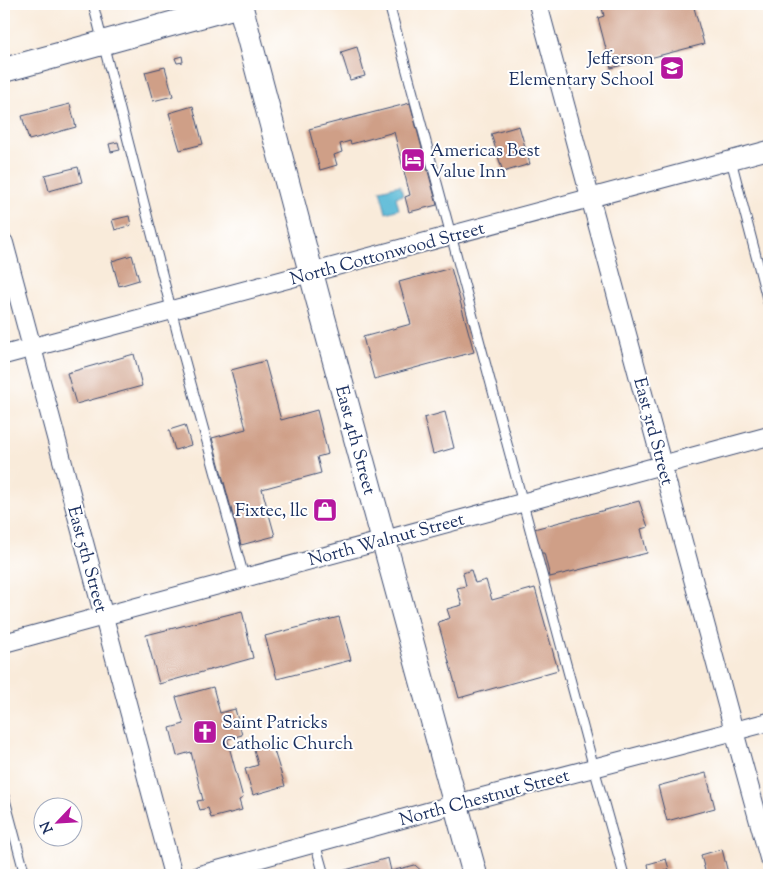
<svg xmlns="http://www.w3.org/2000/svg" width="773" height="879" font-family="'Sorts Mill Goudy',serif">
<rect width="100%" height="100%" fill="#fff"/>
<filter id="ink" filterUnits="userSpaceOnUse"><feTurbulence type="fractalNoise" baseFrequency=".02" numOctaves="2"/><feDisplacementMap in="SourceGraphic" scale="10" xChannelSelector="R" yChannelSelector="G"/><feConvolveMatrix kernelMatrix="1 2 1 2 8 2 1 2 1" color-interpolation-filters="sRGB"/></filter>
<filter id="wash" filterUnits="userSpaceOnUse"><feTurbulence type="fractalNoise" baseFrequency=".0096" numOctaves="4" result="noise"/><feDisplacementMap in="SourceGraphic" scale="20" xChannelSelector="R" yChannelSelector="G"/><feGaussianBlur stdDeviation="1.12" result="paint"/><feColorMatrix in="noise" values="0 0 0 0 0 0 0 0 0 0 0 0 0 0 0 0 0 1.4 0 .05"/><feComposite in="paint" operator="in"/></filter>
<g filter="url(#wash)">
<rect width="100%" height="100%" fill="#f9ebda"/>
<polygon fill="#57b8d5" stroke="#39749a" points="400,185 403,195 396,197 399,209 386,213 380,190"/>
<g id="blocks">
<g fill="#cf9f87">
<polygon points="601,4 693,4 704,44 611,68 598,18 604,16"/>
<polygon points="357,47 365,76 350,80 341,52"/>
<polygon points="182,56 183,62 177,63 175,58"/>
<polygon points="165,67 173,96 153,101 145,72"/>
<polygon points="410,103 437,205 409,212 405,197 410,195 394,132 351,144 350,141 340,144 342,152 334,155 337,165 320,170 309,129"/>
<polygon points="70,104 76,127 29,140 22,116"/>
<polygon points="193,106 203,144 180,150 169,113"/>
<polygon points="519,126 530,164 503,172 491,134"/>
<polygon points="118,142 120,150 111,152 109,144"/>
<polygon points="78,167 82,182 49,191 45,175"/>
<polygon points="129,216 131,225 115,230 112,220"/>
<polygon points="132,255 139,280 119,286 112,261"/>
<polygon points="451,268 474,352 374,379 363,337 411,324 399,282"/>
<polygon points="134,354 142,386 76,404 67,373"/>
<polygon points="265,361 281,420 317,410 328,454 317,457 321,473 262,489 275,536 241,545 212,438 246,429 231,370"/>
<polygon points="445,412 454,448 433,454 424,418"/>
<polygon points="185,425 191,445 175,450 169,430"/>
<polygon points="639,501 648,527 641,529 647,553 550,577 544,553 541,553 534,529"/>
<polygon points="471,570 475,583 486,580 492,600 535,588 558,670 459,698 438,622 450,618 447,609 462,605 457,588 466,586 463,573"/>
<polygon points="242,611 253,658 159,684 146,635"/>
<polygon points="339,617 351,660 277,679 265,636"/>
<polygon points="213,687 220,713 235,709 242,735 227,739 243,798 239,800 242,810 211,818 208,808 200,810 197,801 203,800 191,752 177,756 170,728 184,724 176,697"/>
<polygon points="271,741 285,786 253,795 245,769 258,765 253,746"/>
<polygon points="706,773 715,808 667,821 658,786"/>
<polygon points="722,849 728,873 720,875 706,875 701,855"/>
<polygon points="388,858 391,871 415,865 426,875 328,875"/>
<polygon points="666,859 669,869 650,875 648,864"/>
</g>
</g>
</g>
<g filter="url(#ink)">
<use href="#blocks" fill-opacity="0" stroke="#3c4b71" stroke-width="1"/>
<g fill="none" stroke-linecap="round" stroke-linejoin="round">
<defs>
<g id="lane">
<polyline points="93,4 178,336 244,577"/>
<polyline points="389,4 594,768 624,875"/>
<polyline points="731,160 769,306"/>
<polyline points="4,796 25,875"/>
<polyline points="315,843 324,875"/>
</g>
<g id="street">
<polyline points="538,4 734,731 769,858"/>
<polyline points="4,243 173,875"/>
<polyline points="4,355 769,150"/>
<polyline points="4,643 769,436"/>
<polyline points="200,875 456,804 769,722"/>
</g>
<g id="secondary">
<polyline points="240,4 318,299 475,875"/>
<polyline points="4,70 240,5"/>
</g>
</defs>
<use href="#lane" stroke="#3c4b71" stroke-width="11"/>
<use href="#street" stroke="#3c4b71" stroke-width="20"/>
<use href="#secondary" stroke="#3c4b71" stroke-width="26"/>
<use href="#lane" stroke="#fff" stroke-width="9"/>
<use href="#street" stroke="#fff" stroke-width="18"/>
<use href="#secondary" stroke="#fff" stroke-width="24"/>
</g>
</g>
<defs>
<symbol id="school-square" viewBox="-11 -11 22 22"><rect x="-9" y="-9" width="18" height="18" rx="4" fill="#b5179e" stroke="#fff"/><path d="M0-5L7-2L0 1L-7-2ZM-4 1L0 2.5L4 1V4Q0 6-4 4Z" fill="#fff"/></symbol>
<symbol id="hotel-square" viewBox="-11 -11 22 22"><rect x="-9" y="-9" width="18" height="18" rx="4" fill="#b5179e" stroke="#fff"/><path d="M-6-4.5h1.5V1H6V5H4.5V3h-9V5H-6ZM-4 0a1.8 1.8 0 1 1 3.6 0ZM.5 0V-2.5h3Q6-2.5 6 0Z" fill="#fff"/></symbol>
<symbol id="shop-square" viewBox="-11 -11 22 22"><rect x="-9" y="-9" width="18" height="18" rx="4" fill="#b5179e" stroke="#fff"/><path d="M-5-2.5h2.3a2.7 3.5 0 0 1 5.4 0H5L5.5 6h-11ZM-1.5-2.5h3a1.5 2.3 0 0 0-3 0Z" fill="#fff"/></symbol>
<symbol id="church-square" viewBox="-11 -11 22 22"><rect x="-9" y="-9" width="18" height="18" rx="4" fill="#b5179e" stroke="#fff"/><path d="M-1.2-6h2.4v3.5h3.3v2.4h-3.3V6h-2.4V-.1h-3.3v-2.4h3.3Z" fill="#fff"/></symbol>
</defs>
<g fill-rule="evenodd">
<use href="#school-square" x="658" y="54" width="28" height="28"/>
<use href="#hotel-square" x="399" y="146" width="28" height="28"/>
<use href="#shop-square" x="311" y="496" width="28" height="28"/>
<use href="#church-square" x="191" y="718" width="28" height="28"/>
</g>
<g text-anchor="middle" stroke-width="4" stroke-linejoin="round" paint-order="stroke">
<g font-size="18" fill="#1b2f5e" stroke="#fff" text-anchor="end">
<text x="654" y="64">Jefferson<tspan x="654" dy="21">Elementary School</tspan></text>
<text x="430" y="156" text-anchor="start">Americas Best<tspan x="430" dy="21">Value Inn</tspan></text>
<text x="308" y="516">Fixtec, llc</text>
<text x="222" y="728" text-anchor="start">Saint Patricks<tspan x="222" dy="21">Catholic Church</tspan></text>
</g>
<g font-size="18" fill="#1b2f5e" stroke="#fff">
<text transform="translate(387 253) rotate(-15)" y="6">North Cottonwood Street</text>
<text transform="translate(654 431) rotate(75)" y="6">East 3rd Street</text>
<text transform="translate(356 440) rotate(75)" y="6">East 4th Street</text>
<text transform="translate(386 539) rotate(-15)" y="6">North Walnut Street</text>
<text transform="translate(88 559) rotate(75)" y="6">East 5th Street</text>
<text transform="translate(484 797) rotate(-15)" y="6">North Chestnut Street</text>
</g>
</g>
<rect width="773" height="879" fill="none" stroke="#fff" stroke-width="20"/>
<g transform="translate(58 822) rotate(245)"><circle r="24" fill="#ffffff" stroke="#a4acbf"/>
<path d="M0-4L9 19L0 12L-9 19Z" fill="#b5179e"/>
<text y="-8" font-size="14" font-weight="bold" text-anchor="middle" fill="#1b2f5e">N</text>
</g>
</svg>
